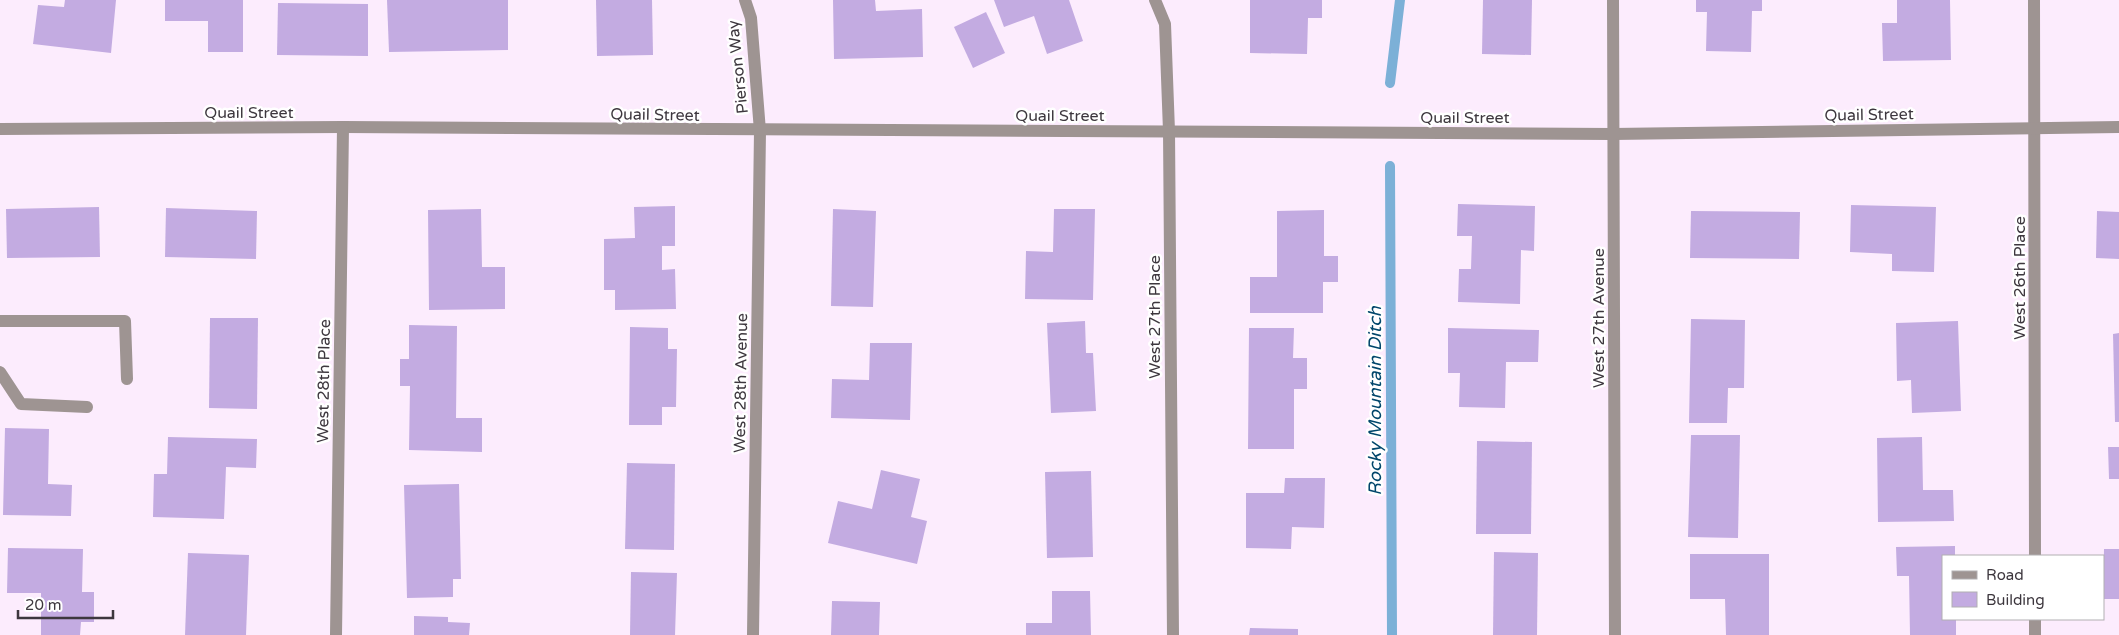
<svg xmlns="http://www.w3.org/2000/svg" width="2119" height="635" font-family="'Varela Round',sans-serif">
<rect width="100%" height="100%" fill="#fcecfd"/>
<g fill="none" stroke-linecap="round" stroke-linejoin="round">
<g stroke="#7cb0d7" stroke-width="10">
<polyline points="1390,83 1400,0"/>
<polyline points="1390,166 1392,635"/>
</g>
</g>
<g fill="#c3abe1">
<polygon points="65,0 116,0 111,53 33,44 38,5 64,7"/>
<polygon points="165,0 243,0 243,52 208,52 208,21 165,21"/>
<polygon points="387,0 508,0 508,50 389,52"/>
<polygon points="596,0 652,0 653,55 597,56"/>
<polygon points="833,0 875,0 876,11 922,9 923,57 834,59"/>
<polygon points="994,0 1069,0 1083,41 1047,54 1034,16 1004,27"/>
<polygon points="1250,0 1322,0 1322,18 1308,18 1307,54 1250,53"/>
<polygon points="1483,0 1532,0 1531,55 1482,54"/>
<polygon points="1696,0 1762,0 1762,11 1752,11 1751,52 1706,51 1707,12 1696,12"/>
<polygon points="1897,0 1950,0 1951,60 1883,61 1882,23 1897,23"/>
<polygon points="278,3 368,4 368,56 277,55"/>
<polygon points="986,12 1005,53 973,68 954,27"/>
<polygon points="1458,204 1535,206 1534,251 1521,250 1520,304 1458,302 1459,269 1471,269 1472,236 1457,236"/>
<polygon points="1851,205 1936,207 1934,272 1892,271 1892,254 1850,252"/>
<polygon points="675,206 675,246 662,246 662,270 675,269 676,309 615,310 615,290 604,290 604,239 635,238 634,207"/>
<polygon points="99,207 100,257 7,258 6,209"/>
<polygon points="166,208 257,211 256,259 165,257"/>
<polygon points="481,209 482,267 505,267 505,309 429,310 428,210"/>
<polygon points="833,209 876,211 873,307 831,306"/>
<polygon points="1054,209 1095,209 1093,300 1025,299 1026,251 1053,252"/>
<polygon points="1324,210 1324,256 1338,256 1338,282 1323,282 1323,313 1250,313 1250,277 1277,277 1277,211"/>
<polygon points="1691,211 1800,212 1799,259 1690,258"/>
<polygon points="2097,211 2119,212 2119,259 2096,258"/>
<polygon points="210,318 258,318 257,409 209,408"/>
<polygon points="1691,319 1745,320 1744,388 1728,388 1727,423 1689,423"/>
<polygon points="1085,321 1086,353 1093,353 1096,411 1051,413 1047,323"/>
<polygon points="1958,321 1961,411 1912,413 1911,380 1897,381 1896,323"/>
<polygon points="409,325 457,326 456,418 482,418 482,452 409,450 410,386 400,386 400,359 409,359"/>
<polygon points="630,327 668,328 668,349 677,349 676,407 662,407 662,425 629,425"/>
<polygon points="1249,328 1294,328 1293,358 1307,358 1307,389 1294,389 1294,449 1248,449"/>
<polygon points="1448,328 1539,330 1538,362 1506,362 1505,408 1459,407 1460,373 1448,373"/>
<polygon points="2119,333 2119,422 2115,422 2113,334"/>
<polygon points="870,343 912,343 910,420 831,418 832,379 869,380"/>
<polygon points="5,428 49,429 48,484 72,485 71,516 3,515"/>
<polygon points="1691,435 1740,435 1738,538 1688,537"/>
<polygon points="168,437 257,439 256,468 226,467 224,519 153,517 154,474 167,474"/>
<polygon points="1922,437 1923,490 1953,490 1954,521 1878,522 1877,438"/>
<polygon points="1477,441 1532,442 1531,534 1476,534"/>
<polygon points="2108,447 2119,447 2119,479 2109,479"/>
<polygon points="627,463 675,464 674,550 625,549"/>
<polygon points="881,470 920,479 911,517 927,521 917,564 828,543 838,501 872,509"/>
<polygon points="1091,471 1093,557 1047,558 1045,472"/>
<polygon points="1285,478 1325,478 1324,528 1292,527 1291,549 1246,548 1246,493 1284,493"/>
<polygon points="459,484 461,579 453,579 453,597 407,598 404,485"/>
<polygon points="1955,546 1955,556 1943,556 1943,619 1956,619 1956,635 1910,635 1909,576 1897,576 1896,547"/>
<polygon points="8,548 83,549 82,592 94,592 94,622 81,622 80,635 41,635 41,593 7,593"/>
<polygon points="2104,549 2119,549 2119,599 2103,599"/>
<polygon points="1494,552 1538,553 1537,635 1493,635"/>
<polygon points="188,553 249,555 246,635 185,635"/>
<polygon points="1690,554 1769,554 1769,635 1726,635 1725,599 1690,599"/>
<polygon points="631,572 677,573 675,635 630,635"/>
<polygon points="1052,591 1090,591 1091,635 1026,635 1026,623 1052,623"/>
<polygon points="832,601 880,602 879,635 831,635"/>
<polygon points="414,616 448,617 448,622 470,623 469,635 414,635"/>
<polygon points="1250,628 1298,629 1298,635 1249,635"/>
</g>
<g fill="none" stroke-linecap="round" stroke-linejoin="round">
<g stroke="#9e9492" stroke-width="12">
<polyline points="745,0 751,18 760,131 753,635"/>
<polyline points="1155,0 1165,24 1169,131 1173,635"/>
<polyline points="1613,0 1615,635"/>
<polyline points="2034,0 2035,556"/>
<polyline points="0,129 343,127 1613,134 2119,127"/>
<polyline points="0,321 125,321 127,379"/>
<polyline points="0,372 21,404 87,407"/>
<polyline points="2035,619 2035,635"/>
<polyline points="336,635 343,127"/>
</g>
</g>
<g text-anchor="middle" stroke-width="5" stroke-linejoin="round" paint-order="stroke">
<g font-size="16" fill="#3d373e" stroke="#fff">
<text transform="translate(737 67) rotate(-96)" y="6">Pierson Way</text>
<text x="249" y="118">Quail Street</text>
<text transform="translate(655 114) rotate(1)" y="6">Quail Street</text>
<text transform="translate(1869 114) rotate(-1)" y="6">Quail Street</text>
<text x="1060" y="121">Quail Street</text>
<text x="1465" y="123">Quail Street</text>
<text transform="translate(2019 278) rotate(-90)" y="6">West 26th Place</text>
<text transform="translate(1154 317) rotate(-90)" y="6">West 27th Place</text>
<text transform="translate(1598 318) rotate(-90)" y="6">West 27th Avenue</text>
<text transform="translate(323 381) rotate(-89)" y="6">West 28th Place</text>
<text transform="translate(740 383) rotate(-89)" y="6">West 28th Avenue</text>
</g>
<g font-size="18" font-style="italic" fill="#01466b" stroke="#fff">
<text transform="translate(1375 401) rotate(-90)" y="6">Rocky Mountain Ditch</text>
</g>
</g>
<rect x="1942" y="555" width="162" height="65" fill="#ffffff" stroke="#b1afb2"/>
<rect x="1952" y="571" width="25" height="8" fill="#9e9492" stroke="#b1afb2"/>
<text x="1986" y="580" font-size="15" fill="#3d373e">Road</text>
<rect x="1952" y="592" width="25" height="15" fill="#c3abe1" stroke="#b1afb2"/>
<text x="1986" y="605" font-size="15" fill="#3d373e">Building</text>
<path d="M18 610v8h95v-8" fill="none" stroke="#3d373e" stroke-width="2.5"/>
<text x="25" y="610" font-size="15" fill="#3d373e" stroke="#ffffff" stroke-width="4" paint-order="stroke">20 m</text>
</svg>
